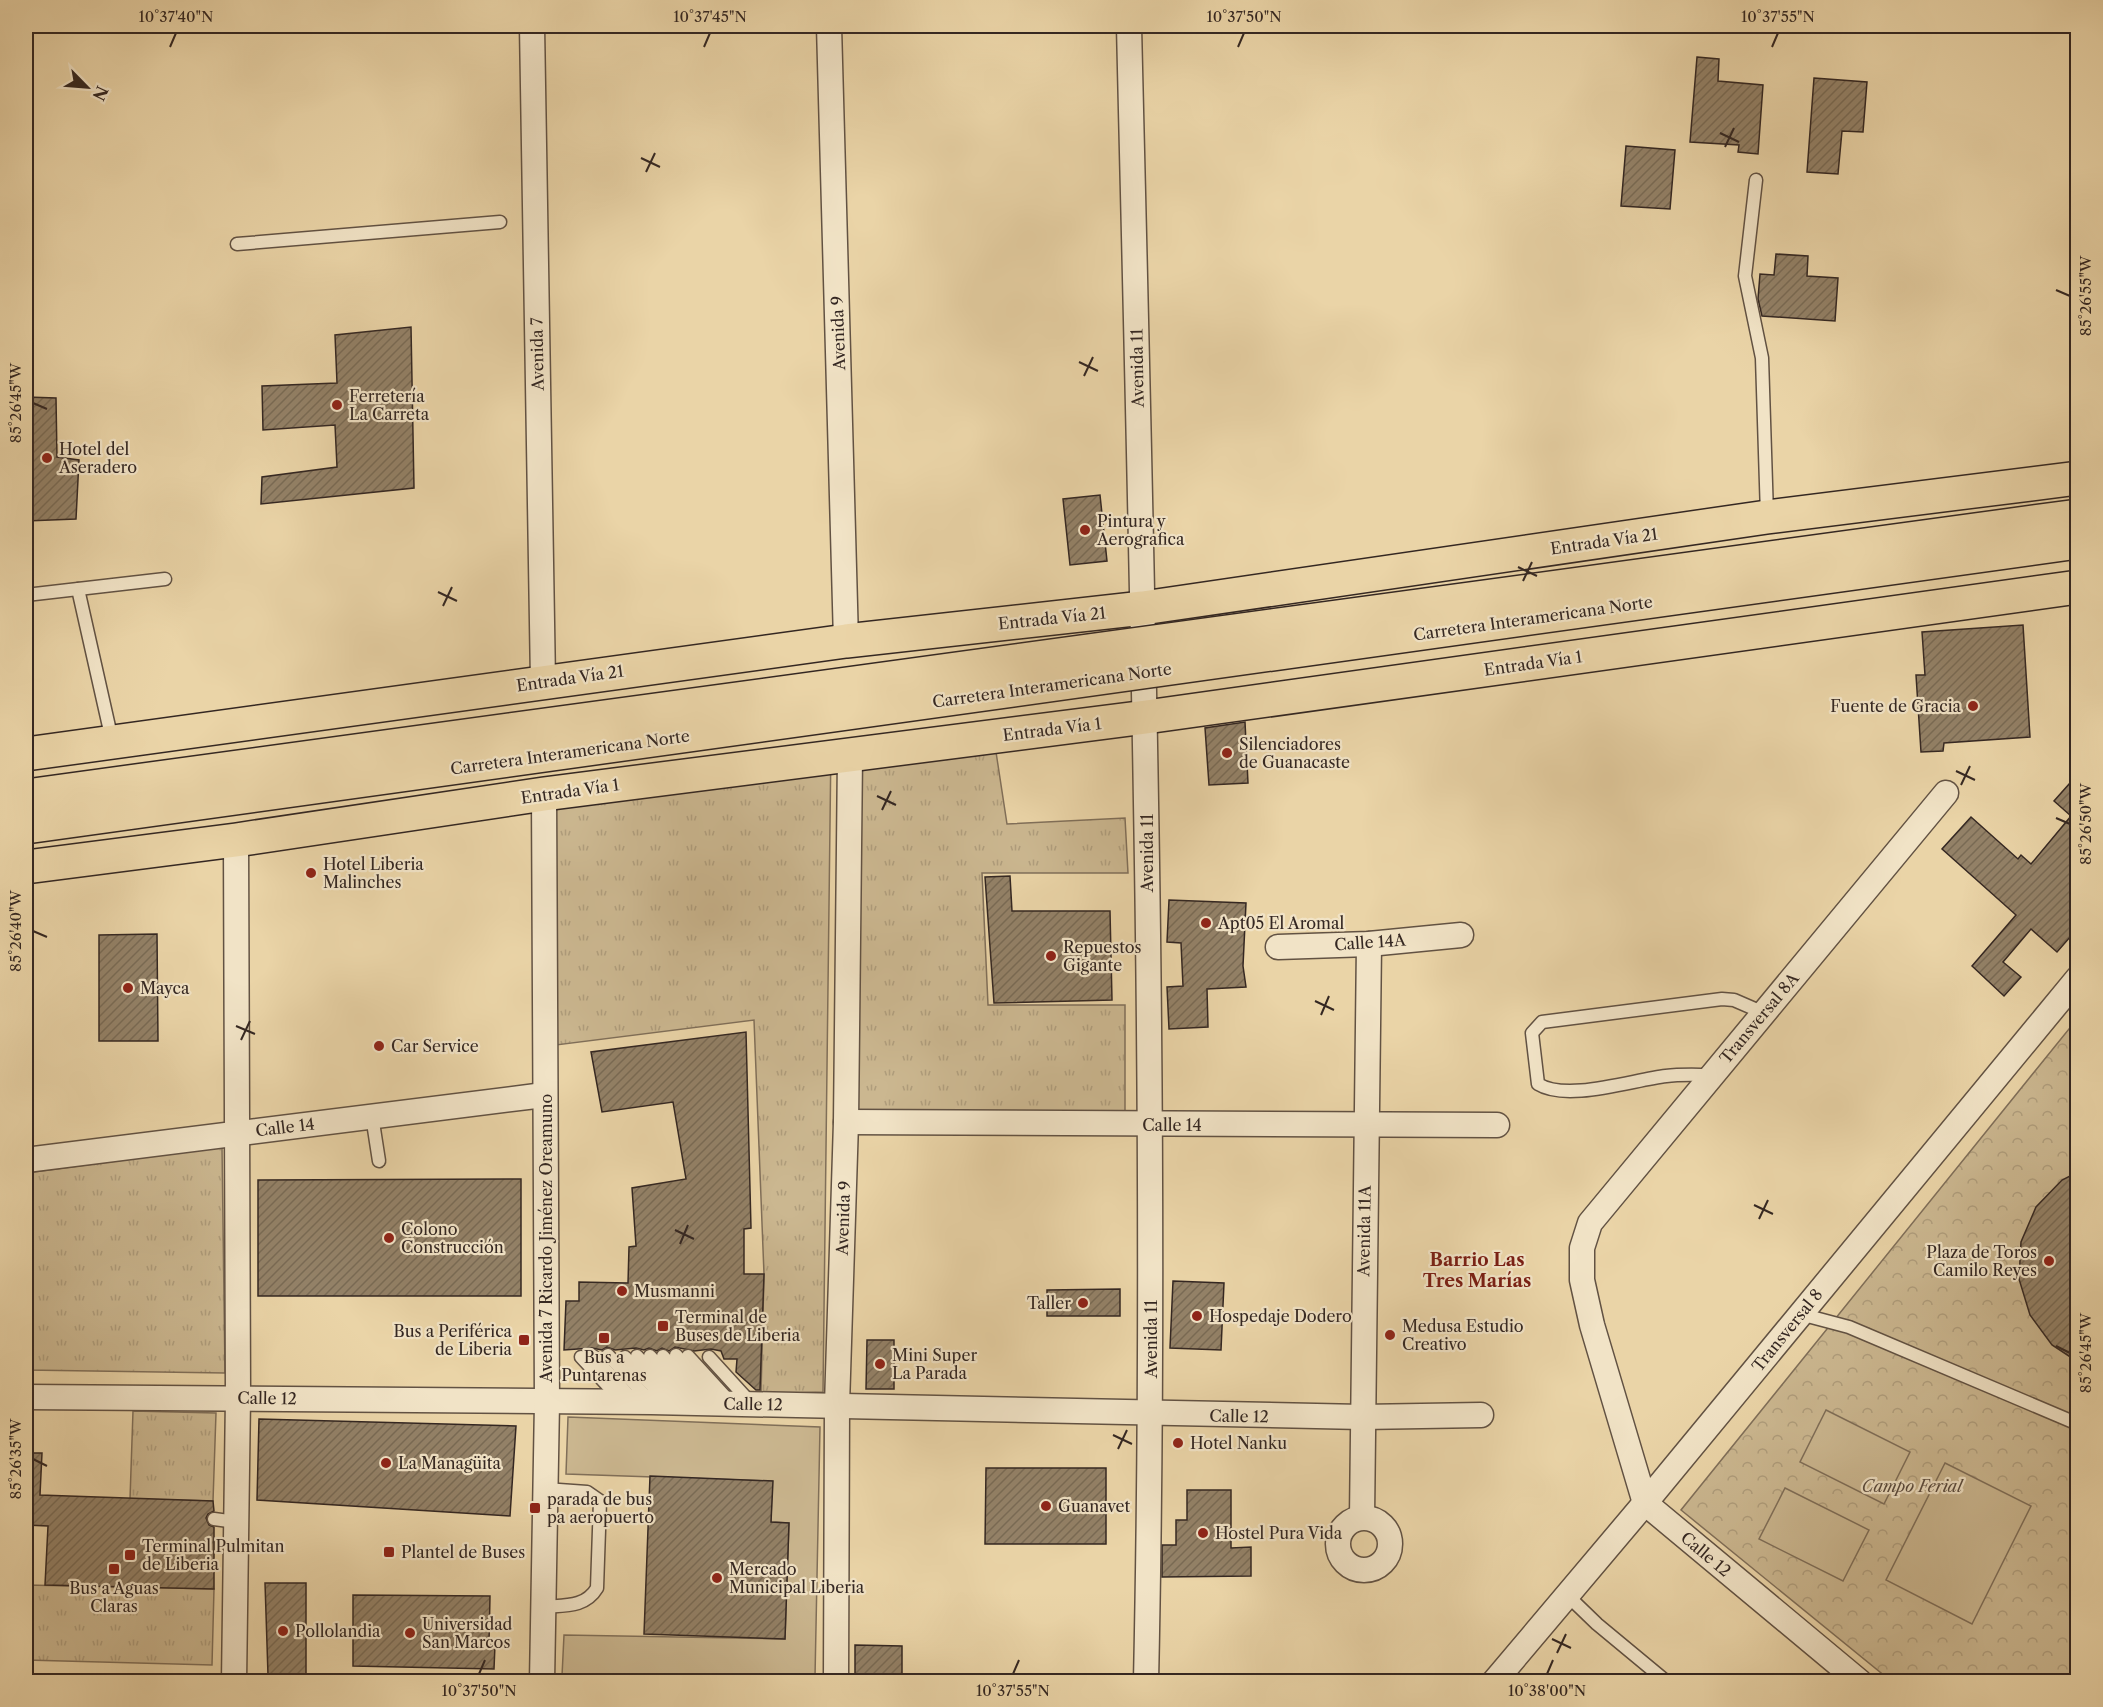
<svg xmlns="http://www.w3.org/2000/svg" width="2103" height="1707" font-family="'Libre Caslon Text',serif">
<defs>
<pattern id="grass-tufts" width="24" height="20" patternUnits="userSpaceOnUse" patternTransform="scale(1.5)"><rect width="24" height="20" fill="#cbb790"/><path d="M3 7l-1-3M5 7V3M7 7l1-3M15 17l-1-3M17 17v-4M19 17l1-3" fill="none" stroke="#af9d7c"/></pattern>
<pattern id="park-crowns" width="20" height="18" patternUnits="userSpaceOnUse" patternTransform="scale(1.5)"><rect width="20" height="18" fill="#cbb790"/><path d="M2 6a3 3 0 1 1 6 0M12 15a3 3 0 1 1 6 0" fill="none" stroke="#af9d7c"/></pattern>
<pattern id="building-hatch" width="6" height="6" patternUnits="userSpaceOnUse" patternTransform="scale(1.5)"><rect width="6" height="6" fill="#938167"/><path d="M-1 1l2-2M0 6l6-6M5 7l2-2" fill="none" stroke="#796a54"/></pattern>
</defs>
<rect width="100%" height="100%" fill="#ead4a7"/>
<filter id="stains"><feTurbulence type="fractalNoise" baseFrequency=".00333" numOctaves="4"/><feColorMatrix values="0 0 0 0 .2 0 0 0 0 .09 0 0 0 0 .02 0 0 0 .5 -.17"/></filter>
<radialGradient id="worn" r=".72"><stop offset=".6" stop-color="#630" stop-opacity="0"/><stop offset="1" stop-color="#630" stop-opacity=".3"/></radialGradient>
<g fill="url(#grass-tufts)" stroke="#806f59" stroke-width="1.5">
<polygon points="831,743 823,1392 761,1394 764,1274 754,1020 556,1045 554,787"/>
<polygon points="996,752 1007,824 1125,818 1128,873 982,873 988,1005 1125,1005 1125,1115 856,1114 860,766"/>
<polygon points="222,1147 225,1373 26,1370 26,1173"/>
<polygon points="133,1411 216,1413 213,1501 130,1499"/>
<polygon points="26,1585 214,1589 212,1665 26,1660"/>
</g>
<polygon fill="url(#park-crowns)" stroke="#806f59" stroke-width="1.5" points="2077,1019 2077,1681 1891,1681 1681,1510"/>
<g fill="#cbb790" stroke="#806f59" stroke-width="1.5">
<polygon points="1826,1410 1910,1452 1884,1504 1800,1462"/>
<polygon points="568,1417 820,1427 815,1677 562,1676 564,1635 785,1639 789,1523 771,1522 772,1481 566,1474"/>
<polygon points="1945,1463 2031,1506 1972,1624 1886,1580"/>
<polygon points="1785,1488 1869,1530 1843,1581 1759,1539"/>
</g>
<g fill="url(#building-hatch)" stroke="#342722" stroke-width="1.5">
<polygon points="1697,57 1719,59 1718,81 1763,85 1758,154 1738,152 1739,145 1690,142"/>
<polygon points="1814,78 1867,82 1863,132 1842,131 1838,174 1807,172"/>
<polygon points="1626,146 1675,150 1670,209 1621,206"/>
<polygon points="1776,254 1808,256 1807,276 1838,278 1835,321 1762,316 1758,299 1760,274 1774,275"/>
<polygon points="411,327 414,488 261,504 262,477 337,467 335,425 263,430 262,386 337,383 335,335"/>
<polygon points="26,397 56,398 57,457 79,460 76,519 26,521"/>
<polygon points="1100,495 1107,561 1070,565 1063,499"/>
<polygon points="2023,625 2030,737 1944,743 1943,751 1921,752 1916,675 1925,675 1922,632"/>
<polygon points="1245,722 1248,783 1209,785 1205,728"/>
<polygon points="2078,774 2078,928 2057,952 2031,929 2003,962 2021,977 2004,996 1972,966 2016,915 1942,849 1971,817 2018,859 2021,855 2031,864 2071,816 2054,801"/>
<polygon points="1010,876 1012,911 1110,911 1112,1000 994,1003 985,877"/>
<polygon points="1169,900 1246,903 1243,966 1246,987 1207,989 1208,1027 1169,1029 1167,987 1183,986 1181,943 1167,942"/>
<polygon points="157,934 158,1041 99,1041 99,935"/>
<polygon points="746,1032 751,1228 744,1229 744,1274 764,1274 760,1390 756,1390 736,1372 737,1359 724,1359 721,1351 711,1349 694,1351 675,1347 669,1351 662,1348 657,1351 649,1348 644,1350 636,1348 615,1350 607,1347 602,1350 592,1348 564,1350 566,1301 579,1301 579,1282 628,1283 629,1247 636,1246 632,1188 686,1179 673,1102 602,1112 591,1052"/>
<polygon points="2078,1172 2078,1362 2052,1345 2030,1315 2019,1279 2021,1242 2036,1207 2062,1180"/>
<polygon points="521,1179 521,1296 258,1296 258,1180"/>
<polygon points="1173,1281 1224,1283 1221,1350 1170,1348"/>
<polygon points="1120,1289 1120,1316 1047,1316 1047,1290"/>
<polygon points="867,1340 894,1340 894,1389 866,1389"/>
<polygon points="259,1419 516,1426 510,1516 257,1500"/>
<polygon points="26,1453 42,1453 40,1495 213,1501 214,1511 208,1514 206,1518 209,1525 214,1527 214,1589 45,1585 48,1526 26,1525"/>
<polygon points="986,1468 1106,1468 1106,1544 985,1544"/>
<polygon points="650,1476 773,1481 771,1522 789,1523 785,1639 644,1634"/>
<polygon points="1187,1490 1231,1490 1231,1548 1251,1547 1251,1576 1162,1577 1162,1545 1176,1545 1176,1520 1187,1520"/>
<polygon points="265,1583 306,1583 306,1674 268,1675"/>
<polygon points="353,1595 490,1596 489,1644 495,1645 494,1669 353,1666"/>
<polygon points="855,1645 902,1646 902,1679 855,1679"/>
</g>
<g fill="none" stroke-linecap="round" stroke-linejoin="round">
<defs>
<g id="lane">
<polyline points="1756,180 1745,276 1762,358 1767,515"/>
<polyline points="237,244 500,222"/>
<polyline points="78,589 112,740"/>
<polyline points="26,595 165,579"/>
<path d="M1712,1075C1697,1075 1681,1074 1666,1076C1632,1080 1567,1102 1538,1084L1532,1033L1542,1022L1722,999L1734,1000L1764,1013"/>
<polyline points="372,1116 379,1161"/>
<polyline points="1800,1314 1849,1327 2078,1424"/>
<polyline points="608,1355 650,1401"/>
<polyline points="676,1355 719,1403"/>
<polyline points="593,1356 635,1402"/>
<polyline points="637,1356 679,1401"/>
<polyline points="650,1356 692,1401"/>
<polyline points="663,1356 705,1401"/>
<polyline points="688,1356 732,1404"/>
<polyline points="581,1357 621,1400"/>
<polyline points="625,1357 667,1402"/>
<polyline points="709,1357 750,1402"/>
<polyline points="214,1519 236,1522"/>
<polyline points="1567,1595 1597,1624 1667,1682"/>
<path d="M543,1607C564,1605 585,1608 597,1588L600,1501L587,1492L545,1489"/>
</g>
<g id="street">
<polyline points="532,26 543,682"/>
<polyline points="829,26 846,641"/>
<path d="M1129,26C1142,577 1158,1129 1146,1682"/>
<polyline points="1278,947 1369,944 1461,935"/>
<polyline points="846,1122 1497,1125"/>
<polyline points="26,1160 544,1095"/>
<polyline points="26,1397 651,1402 1362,1417 1481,1415"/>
<polyline points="1362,1517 1369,944"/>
<circle cx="1364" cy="1544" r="26"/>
<polyline points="234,1682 238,1397 236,840"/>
<polyline points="542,1682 547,1402 544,794"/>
<polyline points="836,1682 837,1405 846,1122 850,755"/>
<polyline points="1494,1682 1645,1503 2078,978"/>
<polyline points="1860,1682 1645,1503 1592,1325 1582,1280 1582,1248 1590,1223 1946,793"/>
</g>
<g id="primary">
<polyline points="26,754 846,641 1143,608 1767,517 2078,478"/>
<polyline points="26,867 236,840 544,794 1146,717 2078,587"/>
</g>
</defs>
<use href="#lane" stroke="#625243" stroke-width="15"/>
<use href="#street" stroke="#625243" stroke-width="27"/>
<use href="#primary" stroke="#342722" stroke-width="36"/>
<use href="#lane" stroke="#f1e3c6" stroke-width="12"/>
<use href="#street" stroke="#f1e3c6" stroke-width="24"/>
<use href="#primary" stroke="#ead4a7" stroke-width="33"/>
<defs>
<g id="highway-bridge">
<polyline points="26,796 2078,516"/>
<polyline points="26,827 2078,542"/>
</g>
</defs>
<use href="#highway-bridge" stroke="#342722" stroke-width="36" stroke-linecap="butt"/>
<use href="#highway-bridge" stroke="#ead4a7" stroke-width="33"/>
</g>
<path fill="none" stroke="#342722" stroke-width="2" d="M170,47L176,33M704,47L710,33M1238,47L1244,33M1772,47L1778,33M1720,133L1739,142M1725,147L1734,128M641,158L660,167M646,172L655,153M2056,290L2070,296M1079,362L1098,371M1084,376L1093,357M33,403L47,409M1518,567L1537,576M1523,581L1532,562M438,592L457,601M443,606L452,587M1956,771L1975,780M1961,785L1970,766M877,796L896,805M882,810L891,791M2056,818L2070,824M33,931L47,937M1315,1001L1334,1010M1321,1015L1329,996M236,1026L255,1034M241,1040L250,1021M1754,1205L1773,1214M1759,1219L1768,1200M675,1230L694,1239M680,1244L688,1225M2056,1346L2070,1353M1113,1435L1132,1444M1118,1449L1127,1430M33,1459L47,1466M1552,1639L1571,1648M1557,1653L1566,1634M479,1674L485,1660M1013,1674L1019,1660M1547,1674L1553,1660"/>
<g fill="#8f2418" stroke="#f1e3c6" stroke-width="2">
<circle cx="337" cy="405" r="6"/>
<circle cx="47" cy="458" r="6"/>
<circle cx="1085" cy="530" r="6"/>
<circle cx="1973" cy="706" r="6"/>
<circle cx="1227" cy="753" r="6"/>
<circle cx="311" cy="873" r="6"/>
<circle cx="1206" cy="923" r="6"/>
<circle cx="1051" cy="956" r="6"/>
<circle cx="128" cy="988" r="6"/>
<circle cx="379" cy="1046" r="6"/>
<circle cx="389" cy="1238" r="6"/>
<circle cx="2049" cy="1261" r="6"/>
<circle cx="622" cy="1291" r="6"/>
<circle cx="1083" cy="1303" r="6"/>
<circle cx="1197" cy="1316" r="6"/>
<rect x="657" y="1320" width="12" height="12" rx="3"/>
<circle cx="1390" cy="1335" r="6"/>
<rect x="598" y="1332" width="12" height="12" rx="3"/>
<rect x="518" y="1334" width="12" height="12" rx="3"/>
<circle cx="880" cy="1364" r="6"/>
<circle cx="1178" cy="1443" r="6"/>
<circle cx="386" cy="1463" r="6"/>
<circle cx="1046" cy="1506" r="6"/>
<rect x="529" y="1502" width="12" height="12" rx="3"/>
<circle cx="1203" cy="1533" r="6"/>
<rect x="383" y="1546" width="12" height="12" rx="3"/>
<rect x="124" y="1549" width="12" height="12" rx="3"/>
<rect x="108" y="1563" width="12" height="12" rx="3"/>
<circle cx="717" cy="1578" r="6"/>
<circle cx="283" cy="1631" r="6"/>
<circle cx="410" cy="1633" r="6"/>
</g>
<g text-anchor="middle" stroke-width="4.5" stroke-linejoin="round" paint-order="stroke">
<g font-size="16" fill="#342722" stroke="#f1e3c6">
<text transform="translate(838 333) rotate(-92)" y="6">Avenida 9</text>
<text transform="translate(537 354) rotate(-91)" y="6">Avenida 7</text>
<text transform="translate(1137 368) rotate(-91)" y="6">Avenida 11</text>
<text transform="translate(1604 541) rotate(-8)" y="6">Entrada Vía 21</text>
<text transform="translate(1052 618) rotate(-6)" y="6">Entrada Vía 21</text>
<text transform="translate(1533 618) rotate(-8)" y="6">Carretera Interamericana Norte</text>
<text transform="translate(1533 663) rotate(-8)" y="6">Entrada Vía 1</text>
<text transform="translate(570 678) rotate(-8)" y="6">Entrada Vía 21</text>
<text transform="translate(1052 685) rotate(-8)" y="6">Carretera Interamericana Norte</text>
<text transform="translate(1052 729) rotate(-7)" y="6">Entrada Vía 1</text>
<text transform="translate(570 752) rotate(-8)" y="6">Carretera Interamericana Norte</text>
<text transform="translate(570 791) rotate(-8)" y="6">Entrada Vía 1</text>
<text transform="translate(1147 853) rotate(-90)" y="6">Avenida 11</text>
<text transform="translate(1370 942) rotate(-4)" y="6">Calle 14A</text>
<text transform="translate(1759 1018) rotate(-50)" y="6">Transversal 8A</text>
<text x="1172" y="1131">Calle 14</text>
<text transform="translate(285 1127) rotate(-7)" y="6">Calle 14</text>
<text transform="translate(843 1218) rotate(-88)" y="6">Avenida 9</text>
<text transform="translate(1364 1231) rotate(-89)" y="6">Avenida 11A</text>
<text transform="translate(546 1238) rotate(-90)" y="6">Avenida 7 Ricardo Jiménez Oreamuno</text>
<text transform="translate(1787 1330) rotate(-51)" y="6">Transversal 8</text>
<text transform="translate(1151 1339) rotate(-90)" y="6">Avenida 11</text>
<text transform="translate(267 1398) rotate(1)" y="6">Calle 12</text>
<text transform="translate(753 1404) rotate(1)" y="6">Calle 12</text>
<text transform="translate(1239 1416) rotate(1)" y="6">Calle 12</text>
<text transform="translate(1706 1554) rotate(40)" y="6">Calle 12</text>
</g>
<g font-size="16" fill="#342722" stroke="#f1e3c6" text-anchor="start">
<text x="349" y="402">Ferretería<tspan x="349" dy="18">La Carreta</tspan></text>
<text x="59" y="455">Hotel del<tspan x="59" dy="18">Aseradero</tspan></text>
<text x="1097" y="527">Pintura y<tspan x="1097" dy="18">Aerografica</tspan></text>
<text x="1961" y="712" text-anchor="end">Fuente de Gracia</text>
<text x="1239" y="750">Silenciadores<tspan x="1239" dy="18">de Guanacaste</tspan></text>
<text x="323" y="870">Hotel Liberia<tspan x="323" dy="18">Malinches</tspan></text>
<text x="1218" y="929">Apt05 El Aromal</text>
<text x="1063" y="953">Repuestos<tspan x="1063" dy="18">Gigante</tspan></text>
<text x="140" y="994">Mayca</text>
<text x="391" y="1052">Car Service</text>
<text x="401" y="1235">Colono<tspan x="401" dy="18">Construcción</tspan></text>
<text x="2037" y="1258" text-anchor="end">Plaza de Toros<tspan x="2037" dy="18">Camilo Reyes</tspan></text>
<text x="634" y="1297">Musmanni</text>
<text x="1071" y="1309" text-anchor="end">Taller</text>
<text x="1209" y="1322">Hospedaje Dodero</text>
<text x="675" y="1323">Terminal de<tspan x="675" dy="18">Buses de Liberia</tspan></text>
<text x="1402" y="1332">Medusa Estudio<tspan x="1402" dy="18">Creativo</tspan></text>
<text x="512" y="1337" text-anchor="end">Bus a Periférica<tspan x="512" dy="18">de Liberia</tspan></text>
<text x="892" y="1361">Mini Super<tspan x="892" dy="18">La Parada</tspan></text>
<text x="604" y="1363" text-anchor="middle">Bus a<tspan x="604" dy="18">Puntarenas</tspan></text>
<text x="1190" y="1449">Hotel Nanku</text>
<text x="398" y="1469">La Managüita</text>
<text x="547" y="1505">parada de bus<tspan x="547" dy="18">pa aeropuerto</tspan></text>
<text x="1058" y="1512">Guanavet</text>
<text x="1215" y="1539">Hostel Pura Vida</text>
<text x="142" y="1552">Terminal Pulmitan<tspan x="142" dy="18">de Liberia</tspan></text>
<text x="401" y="1558">Plantel de Buses</text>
<text x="729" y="1575">Mercado<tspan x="729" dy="18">Municipal Liberia</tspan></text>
<text x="114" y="1594" text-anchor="middle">Bus a Aguas<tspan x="114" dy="18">Claras</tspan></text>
<text x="422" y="1630">Universidad<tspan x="422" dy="18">San Marcos</tspan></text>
<text x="295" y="1637">Pollolandia</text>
</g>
<g font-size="16" font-style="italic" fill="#5a4b3e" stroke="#f1e3c6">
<text x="1912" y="1492">Campo Ferial</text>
</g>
<g font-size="18" font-weight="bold" fill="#7a1f14" stroke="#f1e3c6">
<text x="1477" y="1266">Barrio Las<tspan x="1477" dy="21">Tres Marías</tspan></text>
</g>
</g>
<rect width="2103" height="1707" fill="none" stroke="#ead4a7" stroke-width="66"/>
<g transform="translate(87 87) rotate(115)" stroke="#f1e3c6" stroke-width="4.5" paint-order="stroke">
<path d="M0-4.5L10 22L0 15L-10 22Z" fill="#342722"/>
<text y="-9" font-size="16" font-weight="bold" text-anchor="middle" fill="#342722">N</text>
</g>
<rect x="33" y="33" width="2037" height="1641" fill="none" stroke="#342722" stroke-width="2"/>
<g font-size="15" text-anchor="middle" fill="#342722">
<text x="176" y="22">10°37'40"N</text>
<text x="710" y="22">10°37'45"N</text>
<text x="1244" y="22">10°37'50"N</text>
<text x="1778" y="22">10°37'55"N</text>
<text transform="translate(2086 296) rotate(-90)" y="5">85°26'55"W</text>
<text transform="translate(16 403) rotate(-90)" y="5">85°26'45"W</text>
<text transform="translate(2086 824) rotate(-90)" y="5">85°26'50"W</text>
<text transform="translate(16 931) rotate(-90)" y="5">85°26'40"W</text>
<text transform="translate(2086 1353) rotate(-90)" y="5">85°26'45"W</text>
<text transform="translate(16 1459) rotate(-90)" y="5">85°26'35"W</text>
<text x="479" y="1696">10°37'50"N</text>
<text x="1013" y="1696">10°37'55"N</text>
<text x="1547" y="1696">10°38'00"N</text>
</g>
<rect width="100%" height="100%" filter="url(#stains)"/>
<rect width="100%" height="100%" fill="url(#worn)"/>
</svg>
